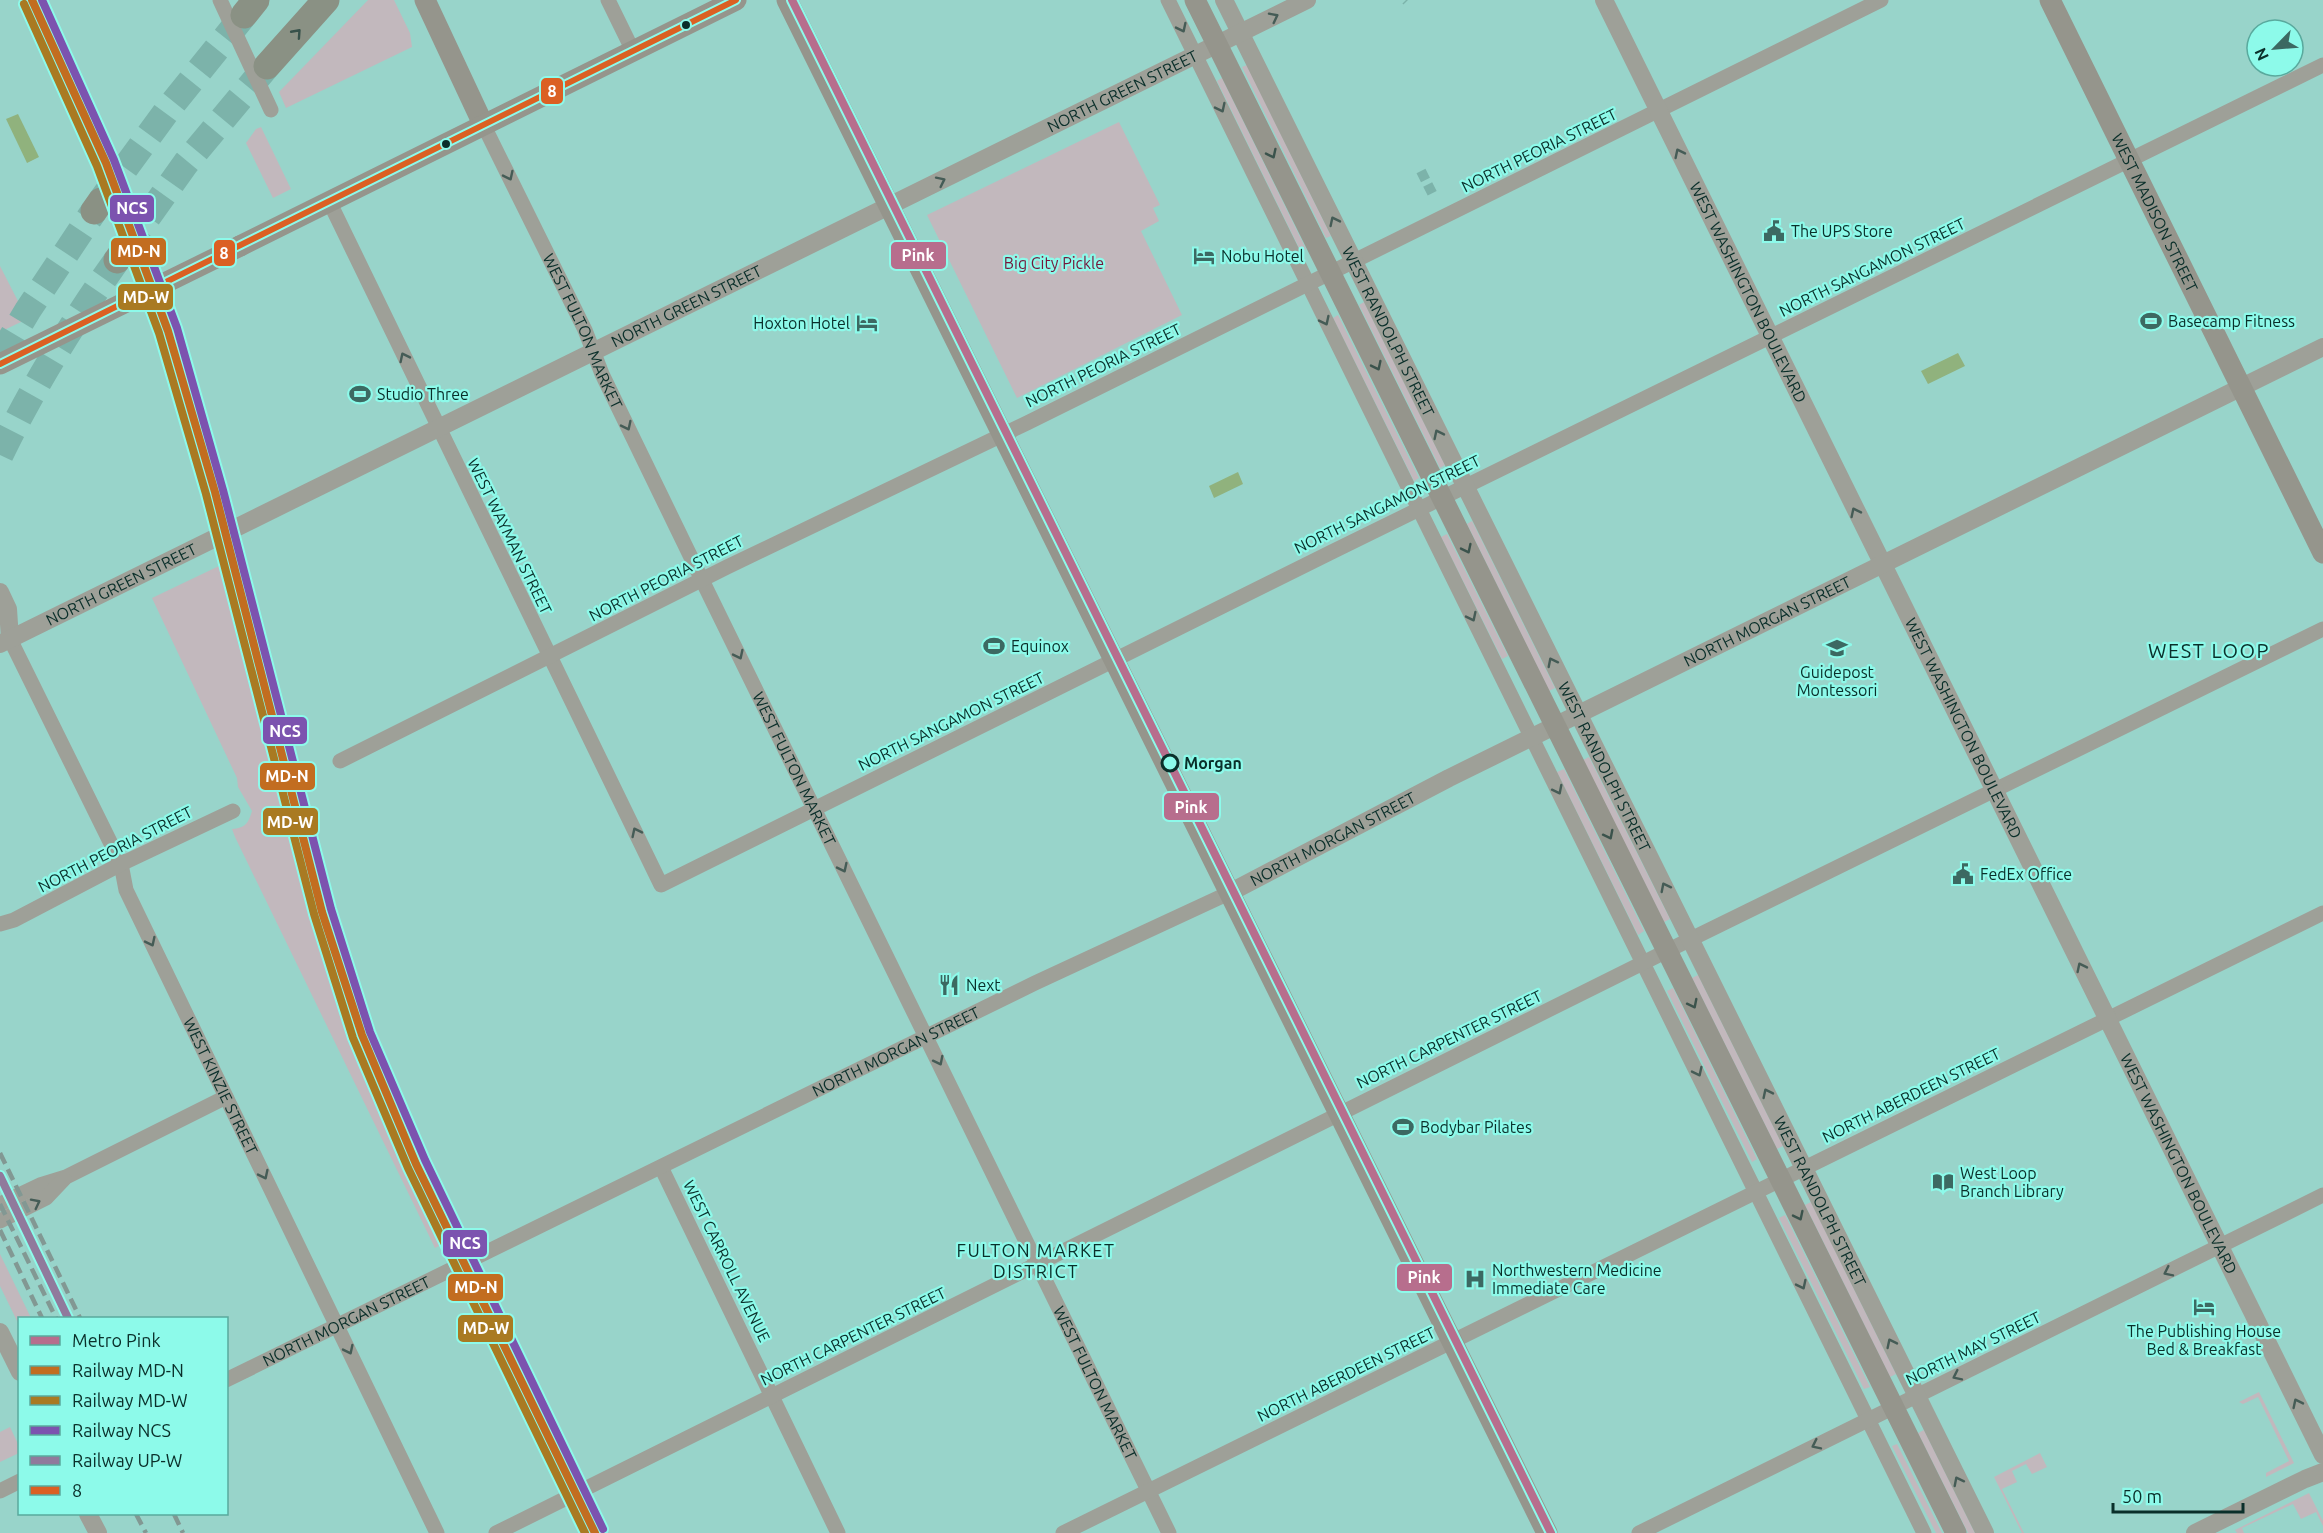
<svg xmlns="http://www.w3.org/2000/svg" width="2323" height="1533" font-family="Ubuntu,sans-serif">
<rect width="100%" height="100%" fill="#98d4ca"/>
<g fill="#c2b8bd">
<polygon points="368,0 394,0 410,33 412,47 286,108 279,92"/>
<polygon points="1247,65 1331,236 1326,238 1242,67"/>
<polygon points="1222,78 1306,249 1301,252 1217,81"/>
<polygon points="1119,122 1160,205 1153,208 1159,221 1141,231 1182,315 1017,398 927,215"/>
<polygon points="261,127 291,189 273,198 246,143 256,129"/>
<polygon points="0,266 22,309 23,321 0,332"/>
<polygon points="1364,302 1445,465 1440,468 1359,305"/>
<polygon points="1338,315 1419,478 1414,481 1333,318"/>
<polygon points="1472,521 1555,688 1549,691 1467,524"/>
<polygon points="1447,534 1508,656 1502,659 1441,537"/>
<path d="M219,566L311,924L339,1011L382,1122L441,1245L435,1248L235,837L232,829C245,828 248,824 252,811L238,787L237,778L152,598Z"/>
<polygon points="1589,757 1670,919 1664,922 1583,760"/>
<polygon points="1564,769 1644,931 1638,935 1557,772"/>
<polygon points="1698,975 1783,1146 1777,1149 1692,978"/>
<polygon points="1673,988 1757,1159 1752,1162 1667,991"/>
<polygon points="1811,1202 1896,1374 1890,1377 1805,1205"/>
<polygon points="1785,1215 1870,1387 1864,1389 1779,1218"/>
<polygon points="0,1254 31,1318 20,1318 19,1325 0,1286"/>
<polygon points="2259,1392 2294,1463 2266,1477 2266,1473 2289,1461 2258,1397 2243,1404 2239,1402"/>
<polygon points="10,1427 19,1446 19,1453 0,1462 0,1432"/>
<polygon points="1924,1430 1975,1533 1968,1533 1918,1433"/>
<polygon points="1897,1444 1942,1533 1936,1533 1892,1446"/>
<polygon points="2040,1453 2047,1467 2032,1474 2026,1464 2012,1471 2017,1482 2002,1489 2024,1533 2022,1533 1994,1477"/>
<polygon points="2309,1493 2323,1521 2323,1526 2316,1512 2301,1519 2293,1504 2242,1528 2244,1533 2237,1533 2235,1530"/>
</g>
<g fill="#90b27d">
<polygon points="18,114 39,157 27,163 6,119"/>
<polygon points="1958,353 1965,366 1928,384 1921,371"/>
<polygon points="1238,472 1243,484 1214,498 1209,486"/>
</g>
<g fill="none" stroke-linecap="round" stroke-linejoin="round">
<g stroke="#7cb3aa" stroke-width="10" stroke-dasharray="10 5" stroke-linecap="butt">
<polyline points="1406,0 1407,1"/>
<polyline points="1421,171 1434,197"/>
</g>
<g stroke="#7cb3aa" stroke-width="27" stroke-dasharray="27 14" stroke-linecap="butt">
<polyline points="101,201 169,108 244,15"/>
<polyline points="124,250 186,163 267,66"/>
<polyline points="0,357 28,310 94,211"/>
<path d="M0,455C33,386 73,322 117,260"/>
</g>
<g stroke="#9ea098" stroke-width="15">
<polyline points="220,0 271,110"/>
<polyline points="608,0 633,51"/>
<polyline points="1168,0 1924,1533"/>
<path id="s1" d="M483,124L585,330L602,374L702,580L1169,1533"/>
<path d="M329,201L661,885C1214,610 1768,335 2323,65"/>
<path id="s2" d="M10,639L121,864L126,890L437,1533"/>
<polyline points="340,761 727,567 1027,423 1881,0"/>
<polyline points="0,924 14,920 121,864 233,811"/>
<polyline points="661,1167 838,1533"/>
<polyline points="0,1204 40,1185 66,1177 226,1097"/>
<polyline points="0,1221 46,1198 64,1179"/>
<path id="s3" d="M226,1380L1035,983L1229,893"/>
<polyline points="0,1491 20,1481"/>
<polyline points="496,1533 1691,939 2323,629"/>
<polyline points="1063,1533 2323,913"/>
<polyline points="1639,1533 2323,1195"/>
</g>
<g stroke="#9ea098" stroke-width="18">
<path id="s4" d="M1224,0L1985,1533"/>
<path id="s5" d="M1604,0L2323,1455"/>
<polyline points="0,592 8,609 10,639"/>
<path id="s6" d="M0,644L1307,0"/>
<path id="s7" d="M1229,893L1449,778L2323,347"/>
<polyline points="0,1332 20,1372"/>
<polyline points="88,1514 98,1533"/>
<polyline points="2195,1533 2305,1479 2323,1472"/>
</g>
<g stroke="#95958c" stroke-width="21">
<polyline points="425,0 483,124"/>
<polyline points="787,0 1547,1533"/>
<polyline points="1195,0 1956,1533"/>
<path id="s8" d="M2050,0L2323,553"/>
<polyline points="240,246 736,0"/>
</g>
<g stroke="#8a9184" stroke-width="27">
<polyline points="244,15 256,0"/>
<polyline points="267,66 326,0"/>
<polyline points="94,211 101,201"/>
<polyline points="117,260 124,250"/>
</g>
<g stroke="#829893" stroke-width="4.5" stroke-dasharray="12 6" stroke-linecap="butt">
<polyline points="0,1153 80,1318"/>
<polyline points="0,1204 56,1318"/>
<polyline points="0,1230 42,1318"/>
<polyline points="136,1514 146,1533"/>
<polyline points="174,1514 183,1533"/>
</g>
<polyline stroke="#95958c" stroke-width="21" points="0,364 240,246"/>
<defs>
<polyline id="bus-1" points="0,364 736,0"/>
</defs>
<use href="#bus-1" stroke="#8dfaea" stroke-width="10"/>
<use href="#bus-1" stroke="#db6023" stroke-width="6"/>
<defs>
<polyline id="rail-1" points="32,0 106,163 168,331 215,492 322,912 362,1035 416,1164 595,1533"/>
<polyline id="rail-2" points="24,4 97,166 159,333 206,494 314,914 353,1038 408,1168 585,1533"/>
<polyline id="rail-3" points="42,0 114,160 177,328 223,490 331,909 370,1032 425,1160 603,1529"/>
<polyline id="rail-4" points="0,1176 68,1318"/>
</defs>
<use href="#rail-1" stroke="#8dfaea" stroke-width="12"/>
<use href="#rail-2" stroke="#8dfaea" stroke-width="12"/>
<use href="#rail-3" stroke="#8dfaea" stroke-width="12"/>
<use href="#rail-4" stroke="#8dfaea" stroke-width="12"/>
<use href="#rail-1" stroke="#c26d20" stroke-width="8"/>
<use href="#rail-2" stroke="#a97a22" stroke-width="8"/>
<use href="#rail-3" stroke="#7c53af" stroke-width="8"/>
<use href="#rail-4" stroke="#907a9c" stroke-width="8"/>
<defs>
<polyline id="metro-1" points="792,0 1551,1533"/>
</defs>
<use href="#metro-1" stroke="#8dfaea" stroke-width="12"/>
<use href="#metro-1" stroke="#b76e8d" stroke-width="8"/>
</g>
<defs><path id="oneway-chevron" d="M-2-3.5L2.5 0L-2 3.5" fill="none" stroke-width="1.6" stroke-linecap="round" stroke-linejoin="round" transform="scale(1.5)"/></defs>
<g stroke="#455c56">
<use href="#oneway-chevron" transform="translate(1274 17) rotate(-27)"/>
<use href="#oneway-chevron" transform="translate(1182 28) rotate(64)"/>
<use href="#oneway-chevron" transform="translate(1221 108) rotate(64)"/>
<use href="#oneway-chevron" transform="translate(1679 153) rotate(-116)"/>
<use href="#oneway-chevron" transform="translate(509 176) rotate(64)"/>
<use href="#oneway-chevron" transform="translate(941 181) rotate(-26)"/>
<use href="#oneway-chevron" transform="translate(1334 221) rotate(-116)"/>
<use href="#oneway-chevron" transform="translate(1325 321) rotate(64)"/>
<use href="#oneway-chevron" transform="translate(404 357) rotate(-116)"/>
<use href="#oneway-chevron" transform="translate(627 426) rotate(64)"/>
<use href="#oneway-chevron" transform="translate(1438 434) rotate(-116)"/>
<use href="#oneway-chevron" transform="translate(1855 512) rotate(-116)"/>
<use href="#oneway-chevron" transform="translate(1472 617) rotate(64)"/>
<use href="#oneway-chevron" transform="translate(739 655) rotate(64)"/>
<use href="#oneway-chevron" transform="translate(1552 662) rotate(-117)"/>
<use href="#oneway-chevron" transform="translate(1558 790) rotate(63)"/>
<use href="#oneway-chevron" transform="translate(636 832) rotate(-116)"/>
<use href="#oneway-chevron" transform="translate(843 868) rotate(64)"/>
<use href="#oneway-chevron" transform="translate(1665 887) rotate(-117)"/>
<use href="#oneway-chevron" transform="translate(151 942) rotate(64)"/>
<use href="#oneway-chevron" transform="translate(2081 967) rotate(-116)"/>
<use href="#oneway-chevron" transform="translate(939 1061) rotate(63)"/>
<use href="#oneway-chevron" transform="translate(1698 1072) rotate(64)"/>
<use href="#oneway-chevron" transform="translate(1767 1093) rotate(-116)"/>
<use href="#oneway-chevron" transform="translate(264 1175) rotate(64)"/>
<use href="#oneway-chevron" transform="translate(36 1203) rotate(-27)"/>
<use href="#oneway-chevron" transform="translate(2168 1272) rotate(154)"/>
<use href="#oneway-chevron" transform="translate(1802 1285) rotate(64)"/>
<use href="#oneway-chevron" transform="translate(1891 1343) rotate(-116)"/>
<use href="#oneway-chevron" transform="translate(349 1350) rotate(64)"/>
<use href="#oneway-chevron" transform="translate(1957 1376) rotate(154)"/>
<use href="#oneway-chevron" transform="translate(2297 1403) rotate(-116)"/>
<use href="#oneway-chevron" transform="translate(1816 1445) rotate(154)"/>
<use href="#oneway-chevron" transform="translate(1958 1481) rotate(-117)"/>
</g>
<use stroke="#37514a" href="#oneway-chevron" transform="translate(297 33) rotate(-48)"/>
<g stroke="#3b534c">
<use href="#oneway-chevron" transform="translate(1272 154) rotate(64)"/>
<use href="#oneway-chevron" transform="translate(1377 366) rotate(64)"/>
<use href="#oneway-chevron" transform="translate(1467 549) rotate(64)"/>
<use href="#oneway-chevron" transform="translate(1609 835) rotate(63)"/>
<use href="#oneway-chevron" transform="translate(1693 1004) rotate(63)"/>
<use href="#oneway-chevron" transform="translate(1799 1216) rotate(64)"/>
</g>
<defs>
<symbol id="civic-bare" viewBox="-9 -9 18 18"><path d="M-.6-6.5H3V-4.5H.6V-3L4-1V1h2V6H-6V1h2V-1L-.6-3ZM-1.2 2.5V6h2.4V2.5Z" fill="#3c6962" stroke="#8dfaea" stroke-width="2.5" paint-order="stroke"/></symbol>
<symbol id="hotel-bare" viewBox="-9 -9 18 18"><path d="M-6-4.5h1.5V1H6V5H4.5V3h-9V5H-6ZM-4 0a1.8 1.8 0 1 1 3.6 0ZM.5 0V-2.5h3Q6-2.5 6 0Z" fill="#3c6962" stroke="#8dfaea" stroke-width="2.5" paint-order="stroke"/></symbol>
<symbol id="stadium-bare" viewBox="-9 -9 18 18"><path d="M0-5a6.5 5 0 1 0 0 10a6.5 5 0 1 0 0-10ZM-3.5-1.8h7v3.6h-7Z" fill="#3c6962" stroke="#8dfaea" stroke-width="2.5" paint-order="stroke"/></symbol>
<symbol id="school-bare" viewBox="-9 -9 18 18"><path d="M0-5L7-2L0 1L-7-2ZM-4 1L0 2.5L4 1V4Q0 6-4 4Z" fill="#3c6962" stroke="#8dfaea" stroke-width="2.5" paint-order="stroke"/></symbol>
<symbol id="restaurant-bare" viewBox="-9 -9 18 18"><path d="M-5-6h1v4h1v-4h1v4h1v-4h1v5L-1.5 .5V6h-2V.5L-5-1ZM5-6V6H3V1.5H1.5Q1.5-4 5-6Z" fill="#3c6962" stroke="#8dfaea" stroke-width="2.5" paint-order="stroke"/></symbol>
<symbol id="library-bare" viewBox="-9 -9 18 18"><path d="M-6-4Q-3-5.5-.7-3.5V5Q-3 3-6 4ZM6-4Q3-5.5 .7-3.5V5Q3 3 6 4Z" fill="#3c6962" stroke="#8dfaea" stroke-width="2.5" paint-order="stroke"/></symbol>
<symbol id="hospital-bare" viewBox="-9 -9 18 18"><path d="M-5-5h3v3.5h4V-5h3V5h-3V1.5h-4V5h-3Z" fill="#3c6962" stroke="#8dfaea" stroke-width="2.5" paint-order="stroke"/></symbol>
</defs>
<g fill-rule="evenodd">
<use href="#civic-bare" x="1759" y="216" width="30" height="30"/>
<use href="#hotel-bare" x="1189" y="241" width="30" height="30"/>
<use href="#stadium-bare" x="2136" y="306" width="30" height="30"/>
<use href="#hotel-bare" x="852" y="308" width="30" height="30"/>
<use href="#stadium-bare" x="345" y="379" width="30" height="30"/>
<use href="#stadium-bare" x="979" y="631" width="30" height="30"/>
<use href="#school-bare" x="1822" y="633" width="30" height="30"/>
<use href="#civic-bare" x="1948" y="859" width="30" height="30"/>
<use href="#restaurant-bare" x="934" y="970" width="30" height="30"/>
<use href="#stadium-bare" x="1388" y="1112" width="30" height="30"/>
<use href="#library-bare" x="1928" y="1167" width="30" height="30"/>
<use href="#hospital-bare" x="1460" y="1264" width="30" height="30"/>
<use href="#hotel-bare" x="2189" y="1292" width="30" height="30"/>
</g>
<g fill="#0a2f2a" stroke="#8dfaea" stroke-width="2">
<circle cx="686" cy="25" r="5"/>
<circle cx="446" cy="144" r="5"/>
</g>
<circle fill="#8dfaea" stroke="#0a2f2a" stroke-width="3" cx="1170" cy="763" r="8"/>
<g text-anchor="middle" stroke-width="4.5" stroke-linejoin="round" paint-order="stroke">
<g font-size="16" fill="#0a2f2a" stroke="#8dfaea">
<text dy="6" stroke="none"><textPath href="#s6" startOffset="1251">NORTH GREEN STREET</textPath></text>
<text transform="translate(1539 150) rotate(-26)" y="6">NORTH PEORIA STREET</text>
<text dy="6" stroke="none"><textPath href="#s8" startOffset="237">WEST MADISON STREET</textPath></text>
<text transform="translate(1872 267) rotate(-26)" y="6">NORTH SANGAMON STREET</text>
<text dy="6" stroke="none"><textPath href="#s5" startOffset="326">WEST WASHINGTON BOULEVARD</textPath></text>
<text dy="6" stroke="none"><textPath href="#s6" startOffset="765">NORTH GREEN STREET</textPath></text>
<text dy="6" stroke="none"><textPath href="#s1" startOffset="230">WEST FULTON MARKET</textPath></text>
<text dy="6" stroke="none"><textPath href="#s4" startOffset="370">WEST RANDOLPH STREET</textPath></text>
<text transform="translate(1103 365) rotate(-26)" y="6">NORTH PEORIA STREET</text>
<text transform="translate(1387 504) rotate(-26)" y="6">NORTH SANGAMON STREET</text>
<text transform="translate(510 536) rotate(64)" y="6">WEST WAYMAN STREET</text>
<text transform="translate(666 578) rotate(-27)" y="6">NORTH PEORIA STREET</text>
<text dy="6" stroke="none"><textPath href="#s6" startOffset="135">NORTH GREEN STREET</textPath></text>
<text dy="6" stroke="none"><textPath href="#s7" startOffset="603">NORTH MORGAN STREET</textPath></text>
<text transform="translate(951 721) rotate(-26)" y="6">NORTH SANGAMON STREET</text>
<text dy="6" stroke="none"><textPath href="#s5" startOffset="812">WEST WASHINGTON BOULEVARD</textPath></text>
<text dy="6" stroke="none"><textPath href="#s4" startOffset="856">WEST RANDOLPH STREET</textPath></text>
<text dy="6" stroke="none"><textPath href="#s1" startOffset="716">WEST FULTON MARKET</textPath></text>
<text dy="6" stroke="none"><textPath href="#s7" startOffset="117">NORTH MORGAN STREET</textPath></text>
<text transform="translate(115 849) rotate(-27)" y="6">NORTH PEORIA STREET</text>
<text transform="translate(1449 1039) rotate(-26)" y="6">NORTH CARPENTER STREET</text>
<text dy="6" stroke="none"><textPath href="#s3" startOffset="746">NORTH MORGAN STREET</textPath></text>
<text dy="6" stroke="none"><textPath href="#s2" startOffset="495">WEST KINZIE STREET</textPath></text>
<text transform="translate(1911 1095) rotate(-26)" y="6">NORTH ABERDEEN STREET</text>
<text dy="6" stroke="none"><textPath href="#s5" startOffset="1298">WEST WASHINGTON BOULEVARD</textPath></text>
<text dy="6" stroke="none"><textPath href="#s4" startOffset="1341">WEST RANDOLPH STREET</textPath></text>
<text transform="translate(727 1261) rotate(64)" y="6">WEST CARROLL AVENUE</text>
<text dy="6" stroke="none"><textPath href="#s3" startOffset="134">NORTH MORGAN STREET</textPath></text>
<text transform="translate(853 1336) rotate(-26)" y="6">NORTH CARPENTER STREET</text>
<text transform="translate(1973 1348) rotate(-26)" y="6">NORTH MAY STREET</text>
<text transform="translate(1346 1374) rotate(-26)" y="6">NORTH ABERDEEN STREET</text>
<text dy="6" stroke="none"><textPath href="#s1" startOffset="1400">WEST FULTON MARKET</textPath></text>
</g>
<g font-size="16" fill="#0a2f2a" stroke="#8dfaea" text-anchor="start">
<text x="1791" y="237">The UPS Store</text>
<text x="1221" y="262">Nobu Hotel</text>
<text x="2168" y="327">Basecamp Fitness</text>
<text x="850" y="329" text-anchor="end">Hoxton Hotel</text>
<text x="377" y="400">Studio Three</text>
<text x="1011" y="652">Equinox</text>
<text x="1837" y="678" text-anchor="middle">Guidepost<tspan x="1837" dy="18">Montessori</tspan></text>
<text x="1980" y="880">FedEx Office</text>
<text x="966" y="991">Next</text>
<text x="1420" y="1133">Bodybar Pilates</text>
<text x="1960" y="1179">West Loop<tspan x="1960" dy="18">Branch Library</tspan></text>
<text x="1492" y="1276">Northwestern Medicine<tspan x="1492" dy="18">Immediate Care</tspan></text>
<text x="2204" y="1337" text-anchor="middle">The Publishing House<tspan x="2204" dy="18">Bed &amp; Breakfast</tspan></text>
</g>
<g font-size="16" fill="#74173a" stroke="#8dfaea">
<text x="1054" y="269">Big City Pickle</text>
</g>
<g font-size="16" font-weight="bold" fill="#0a2f2a" stroke="#8dfaea" text-anchor="start">
<text x="1184" y="769">Morgan</text>
</g>
<g font-size="18" letter-spacing="1.5" fill="#0a2f2a" stroke="#8dfaea">
<text x="1036" y="1257">FULTON MARKET<tspan x="1036" dy="21">DISTRICT</tspan></text>
</g>
<g font-size="20" letter-spacing="1.5" fill="#0a2f2a" stroke="#8dfaea">
<text x="2209" y="658">WEST LOOP</text>
</g>
</g>
<g stroke="#8dfaea" stroke-width="2">
<rect x="540" y="77" width="24" height="28" rx="6" fill="#db6023"/>
<rect x="109" y="194" width="46" height="29" rx="6" fill="#7c53af"/>
<rect x="110" y="237" width="57" height="29" rx="6" fill="#c26d20"/>
<rect x="213" y="239" width="23" height="28" rx="6" fill="#db6023"/>
<rect x="890" y="241" width="57" height="29" rx="6" fill="#b76e8d"/>
<rect x="117" y="283" width="57" height="28" rx="6" fill="#a97a22"/>
<rect x="262" y="716" width="46" height="29" rx="6" fill="#7c53af"/>
<rect x="259" y="762" width="57" height="29" rx="6" fill="#c26d20"/>
<rect x="1163" y="792" width="57" height="29" rx="6" fill="#b76e8d"/>
<rect x="262" y="807" width="57" height="29" rx="6" fill="#a97a22"/>
<rect x="442" y="1229" width="46" height="29" rx="6" fill="#7c53af"/>
<rect x="1396" y="1263" width="57" height="29" rx="6" fill="#b76e8d"/>
<rect x="447" y="1273" width="57" height="29" rx="6" fill="#c26d20"/>
<rect x="457" y="1314" width="57" height="29" rx="6" fill="#a97a22"/>
</g>
<g font-size="16" text-anchor="middle" font-weight="bold" fill="#fff">
<text x="552" y="97">8</text>
<text x="132" y="214">NCS</text>
<text x="139" y="257">MD-N</text>
<text x="224" y="259">8</text>
<text x="918" y="261">Pink</text>
<text x="146" y="303">MD-W</text>
<text x="285" y="737">NCS</text>
<text x="287" y="782">MD-N</text>
<text x="1191" y="813">Pink</text>
<text x="290" y="828">MD-W</text>
<text x="465" y="1249">NCS</text>
<text x="1424" y="1283">Pink</text>
<text x="476" y="1293">MD-N</text>
<text x="486" y="1334">MD-W</text>
</g>
<rect x="18" y="1317" width="210" height="198" fill="#8dfaea" stroke="#59a99d" stroke-width="1.5"/>
<rect x="30" y="1336" width="30" height="9" fill="#b76e8d" stroke="#59a99d" stroke-width="1.5"/>
<text x="72" y="1347" font-size="18" fill="#0a2f2a">Metro Pink</text>
<rect x="30" y="1366" width="30" height="9" fill="#c26d20" stroke="#59a99d" stroke-width="1.5"/>
<text x="72" y="1377" font-size="18" fill="#0a2f2a">Railway MD-N</text>
<rect x="30" y="1396" width="30" height="9" fill="#a97a22" stroke="#59a99d" stroke-width="1.5"/>
<text x="72" y="1407" font-size="18" fill="#0a2f2a">Railway MD-W</text>
<rect x="30" y="1426" width="30" height="9" fill="#7c53af" stroke="#59a99d" stroke-width="1.5"/>
<text x="72" y="1437" font-size="18" fill="#0a2f2a">Railway NCS</text>
<rect x="30" y="1456" width="30" height="9" fill="#907a9c" stroke="#59a99d" stroke-width="1.5"/>
<text x="72" y="1467" font-size="18" fill="#0a2f2a">Railway UP-W</text>
<rect x="30" y="1486" width="30" height="9" fill="#db6023" stroke="#59a99d" stroke-width="1.5"/>
<text x="72" y="1497" font-size="18" fill="#0a2f2a">8</text>
<g transform="translate(2275 48) rotate(245)"><circle r="28" fill="#8dfaea" stroke="#59a99d" stroke-width="1.5"/>
<path d="M0-4.5L10 22L0 15L-10 22Z" fill="#3c6962"/>
<text y="-9" font-size="16" font-weight="bold" text-anchor="middle" fill="#0a2f2a">N</text>
</g>
<path d="M2113 1503v9h130v-9" fill="none" stroke="#0a2f2a" stroke-width="3"/>
<text x="2122" y="1503" font-size="18" fill="#0a2f2a" stroke="#8dfaea" stroke-width="4.5" paint-order="stroke">50 m</text>
</svg>
